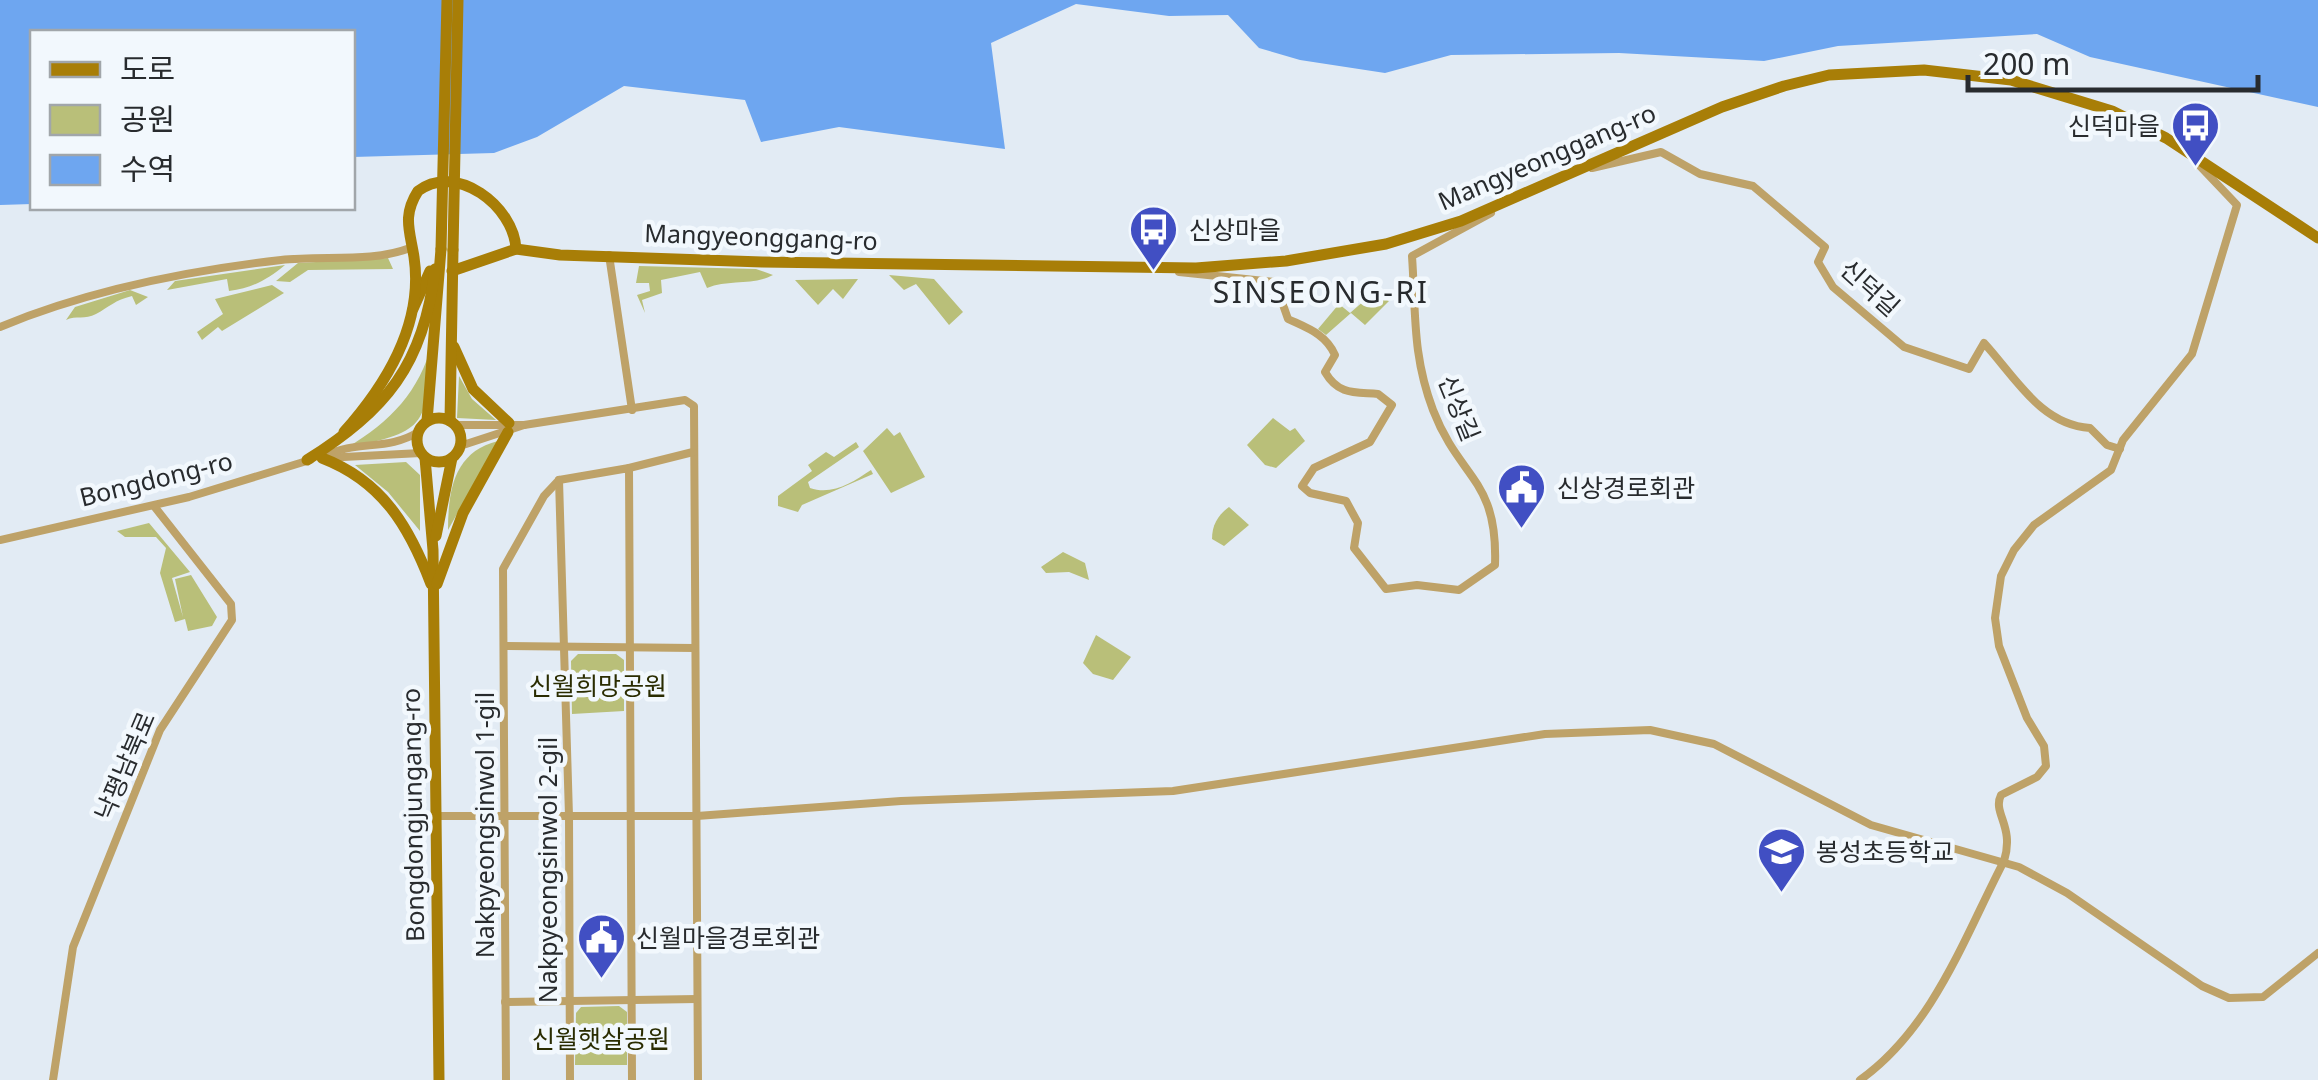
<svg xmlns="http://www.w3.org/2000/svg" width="2318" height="1080" font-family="'Noto Sans','Noto Sans KR',sans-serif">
<rect width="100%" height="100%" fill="#e2ebf4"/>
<g fill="#b9bf79">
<polygon points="388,258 393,269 308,270 290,282 276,281 298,263"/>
<path d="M285,265C267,280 252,288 229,291L227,279L167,290L175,281Z"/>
<path d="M639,266L756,269L773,275C753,286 729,279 707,288L700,272L661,280L662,293L642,300L645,313L637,295L650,291L649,283H636Z"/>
<polygon points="889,275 934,279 963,312 949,325 916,284 904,290"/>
<polygon points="858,279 843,299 833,289 818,305 795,280"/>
<polygon points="272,285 284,293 222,331 218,327 202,340 197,332 223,314 215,299"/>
<path d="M130,290L148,297L136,305L132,296C115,300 109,307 96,314C85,320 76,315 66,320L75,307Z"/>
<polygon points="1373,293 1389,301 1365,325 1351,313 1326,335 1318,329 1339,304 1350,313"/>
<path d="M432,343C426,424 429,432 348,447C390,422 420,391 432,343Z"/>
<polygon points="459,376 472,399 496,420 457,418"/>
<polygon points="1273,418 1290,431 1295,428 1305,441 1276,468 1265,465 1247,445"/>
<polygon points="887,428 894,436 900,432 925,477 891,493 863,451"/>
<path d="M498,441L448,530C448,490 454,452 498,441Z"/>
<path d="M856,442L859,447L808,482L810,488C832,496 853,482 871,470L873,474L802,505L798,512L778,506V496L812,471L808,465L826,452L834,457Z"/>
<polygon points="406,462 420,475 420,531 388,492 355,465"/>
<path d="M1229,507L1249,525L1224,546L1212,539C1212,525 1218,515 1229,507Z"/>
<polygon points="149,523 190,572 172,578 183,617 175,579 191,575 217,617 212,626 188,631 185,619 175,622 160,573 166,548 156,537 125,537 117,531"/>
<polygon points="1063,552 1085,563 1089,580 1069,572 1046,573 1041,567"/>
<polygon points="1096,635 1131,657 1113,680 1093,674 1083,663"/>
<polygon points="578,654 616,654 624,660 624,711 572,714 571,661"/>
<polygon points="619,1006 627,1012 627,1065 575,1065 576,1013 581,1007"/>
</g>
<polygon fill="#6ea6f0" points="0,0 2318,0 2318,107 2090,57 2037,34 1838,46 1764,61 1619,53 1451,55 1385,73 1300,60 1259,48 1228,15 1169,16 1076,4 991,43 1005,149 839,127 761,142 745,100 624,86 537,137 494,153 353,157 352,32 32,32 32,204 0,205"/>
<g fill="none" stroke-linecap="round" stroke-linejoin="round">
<g stroke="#bea268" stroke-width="8">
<path d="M1592,168L1661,152L1700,174L1753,186L1825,247L1818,262L1833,287L1904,347L1969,369L1984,343C2016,378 2041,425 2090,428L2107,445L2120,449"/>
<polyline points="609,255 632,410"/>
<path d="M1179,272L1275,282L1288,319C1307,328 1326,334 1335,355L1325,372C1339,396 1356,392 1378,394L1392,405L1370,442L1314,468L1302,486L1310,493L1346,501L1358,523L1354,548L1386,589L1417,585L1459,590L1495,565C1498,478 1460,480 1433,410C1412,354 1416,313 1412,256L1491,213"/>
<path d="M0,327C89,290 185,271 281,260C323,255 371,263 410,248"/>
<polyline points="455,425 524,425 685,400 694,406 698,1080"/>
<polyline points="460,446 524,425"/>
<path d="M326,456C354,440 389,451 418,432"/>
<polyline points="324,458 421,453"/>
<polyline points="629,468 693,452"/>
<polyline points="559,480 629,468 632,1080"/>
<polyline points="559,480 569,816 570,1080"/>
<polyline points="0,540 189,497 310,460"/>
<polyline points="504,646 694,648"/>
<polyline points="434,816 697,816 901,801 1173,791 1545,734 1650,730 1714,744 1871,825 2019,867 2067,893 2202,986 2229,998 2263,997 2318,953"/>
<polyline points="505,1002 697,999"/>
<polyline points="53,1080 73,947 160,730 232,620 231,604 154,506"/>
<polyline points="506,1080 503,569 544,496 559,480"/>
<path d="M1860,1080C1933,1028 1964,938 2004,861C2015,826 1992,813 2001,795L2037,777L2046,766L2044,746L2027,718L1999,646L1995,618L2001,576L2014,550L2034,525L2111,470L2123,440L2192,354L2237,205L2199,165"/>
</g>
<g stroke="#a87e07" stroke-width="11">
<polyline points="452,271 516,249 560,255 762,262 1196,268 1286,261 1386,244 1461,221 1722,107 1784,86 1829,75 1924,70 2011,80 2112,111 2166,138 2318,238"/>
<polyline points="413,309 430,271"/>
<polyline points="454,347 473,389 509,423"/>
<circle cx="439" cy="440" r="22"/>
<polyline points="427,421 441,249"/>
<polyline points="450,421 453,250"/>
<path d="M344,432C386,385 424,324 414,257C410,231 402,216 418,191C456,162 514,206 516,249"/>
<path d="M322,458C382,481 409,526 431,584"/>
<polyline points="425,458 433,550 439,1080"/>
<path d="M307,460C386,410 424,365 435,269"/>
<polyline points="436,536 452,458"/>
<polyline points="437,584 463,513 508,432"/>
</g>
<g stroke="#a87e07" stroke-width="11">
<polyline points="441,249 447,0"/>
<polyline points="453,250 458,0"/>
</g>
</g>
<defs>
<symbol id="bus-pin" viewBox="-11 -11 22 30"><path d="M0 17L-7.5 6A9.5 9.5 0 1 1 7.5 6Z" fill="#414fc3" stroke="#f2f8fd"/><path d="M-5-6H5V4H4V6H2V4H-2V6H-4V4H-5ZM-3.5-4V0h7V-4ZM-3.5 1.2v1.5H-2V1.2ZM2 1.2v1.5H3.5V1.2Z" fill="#fff"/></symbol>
<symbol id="civic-pin" viewBox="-11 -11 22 30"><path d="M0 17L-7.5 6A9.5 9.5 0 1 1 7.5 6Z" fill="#414fc3" stroke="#f2f8fd"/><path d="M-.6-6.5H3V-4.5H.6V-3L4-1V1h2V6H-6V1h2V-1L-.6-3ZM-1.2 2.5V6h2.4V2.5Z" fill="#fff"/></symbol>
<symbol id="school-pin" viewBox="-11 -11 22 30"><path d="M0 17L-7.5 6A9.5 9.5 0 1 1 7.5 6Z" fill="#414fc3" stroke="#f2f8fd"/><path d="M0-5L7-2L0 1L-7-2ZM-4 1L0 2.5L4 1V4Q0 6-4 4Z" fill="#fff"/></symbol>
</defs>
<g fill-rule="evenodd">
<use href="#bus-pin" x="2168" y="98" width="55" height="75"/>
<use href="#bus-pin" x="1126" y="202" width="55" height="75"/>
<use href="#civic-pin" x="1494" y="460" width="55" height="75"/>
<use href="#school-pin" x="1754" y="824" width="55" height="75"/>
<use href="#civic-pin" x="574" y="910" width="55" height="75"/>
</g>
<g text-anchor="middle" stroke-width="9" stroke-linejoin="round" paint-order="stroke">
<g font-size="25" fill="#282b2e" stroke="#f2f8fd" text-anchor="start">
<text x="2160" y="135" text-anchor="end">신덕마을</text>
<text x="1189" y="239">신상마을</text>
<text x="1557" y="497">신상경로회관</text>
<text x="1816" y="861">봉성초등학교</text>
<text x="636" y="947">신월마을경로회관</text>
</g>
<g font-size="25" fill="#282b2e" stroke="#f2f8fd">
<text transform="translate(1547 157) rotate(-23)" y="9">Mangyeonggang-ro</text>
<text transform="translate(761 237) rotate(2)" y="9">Mangyeonggang-ro</text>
<text transform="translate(1870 288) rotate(42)" y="9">신덕길</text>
<text transform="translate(1459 408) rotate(68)" y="9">신상길</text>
<text transform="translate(156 479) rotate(-14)" y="9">Bongdong-ro</text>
<text transform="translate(125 766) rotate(-67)" y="9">낙평남북로</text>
<text transform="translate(413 815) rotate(-91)" y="9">Bongdongjungang-ro</text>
<text transform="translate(485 825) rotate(-90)" y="9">Nakpyeongsinwol 1-gil</text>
<text transform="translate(548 870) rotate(-90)" y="9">Nakpyeongsinwol 2-gil</text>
</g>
<g font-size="25" fill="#2a2c01" stroke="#f2f8fd">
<text x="598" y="695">신월희망공원</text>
<text x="601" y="1048">신월햇살공원</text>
</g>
<g font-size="30" letter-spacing="2.5" fill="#282b2e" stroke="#f2f8fd">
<text x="1321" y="303">SINSEONG-RI</text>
</g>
</g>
<rect x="30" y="30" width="325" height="180" fill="#f2f8fd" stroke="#a1a6aa" stroke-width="2.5"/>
<rect x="50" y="62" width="50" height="15" fill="#a87e07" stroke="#a1a6aa" stroke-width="2.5"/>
<text x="120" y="80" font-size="30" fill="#282b2e">도로</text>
<rect x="50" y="105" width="50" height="30" fill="#b9bf79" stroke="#a1a6aa" stroke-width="2.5"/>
<text x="120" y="130" font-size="30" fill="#282b2e">공원</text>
<rect x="50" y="155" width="50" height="30" fill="#6ea6f0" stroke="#a1a6aa" stroke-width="2.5"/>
<text x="120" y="180" font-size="30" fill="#282b2e">수역</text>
<path d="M1968 75v15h290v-15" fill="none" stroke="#282b2e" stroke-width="5"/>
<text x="1983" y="75" font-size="30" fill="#282b2e" stroke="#f2f8fd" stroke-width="8" paint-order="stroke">200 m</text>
</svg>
